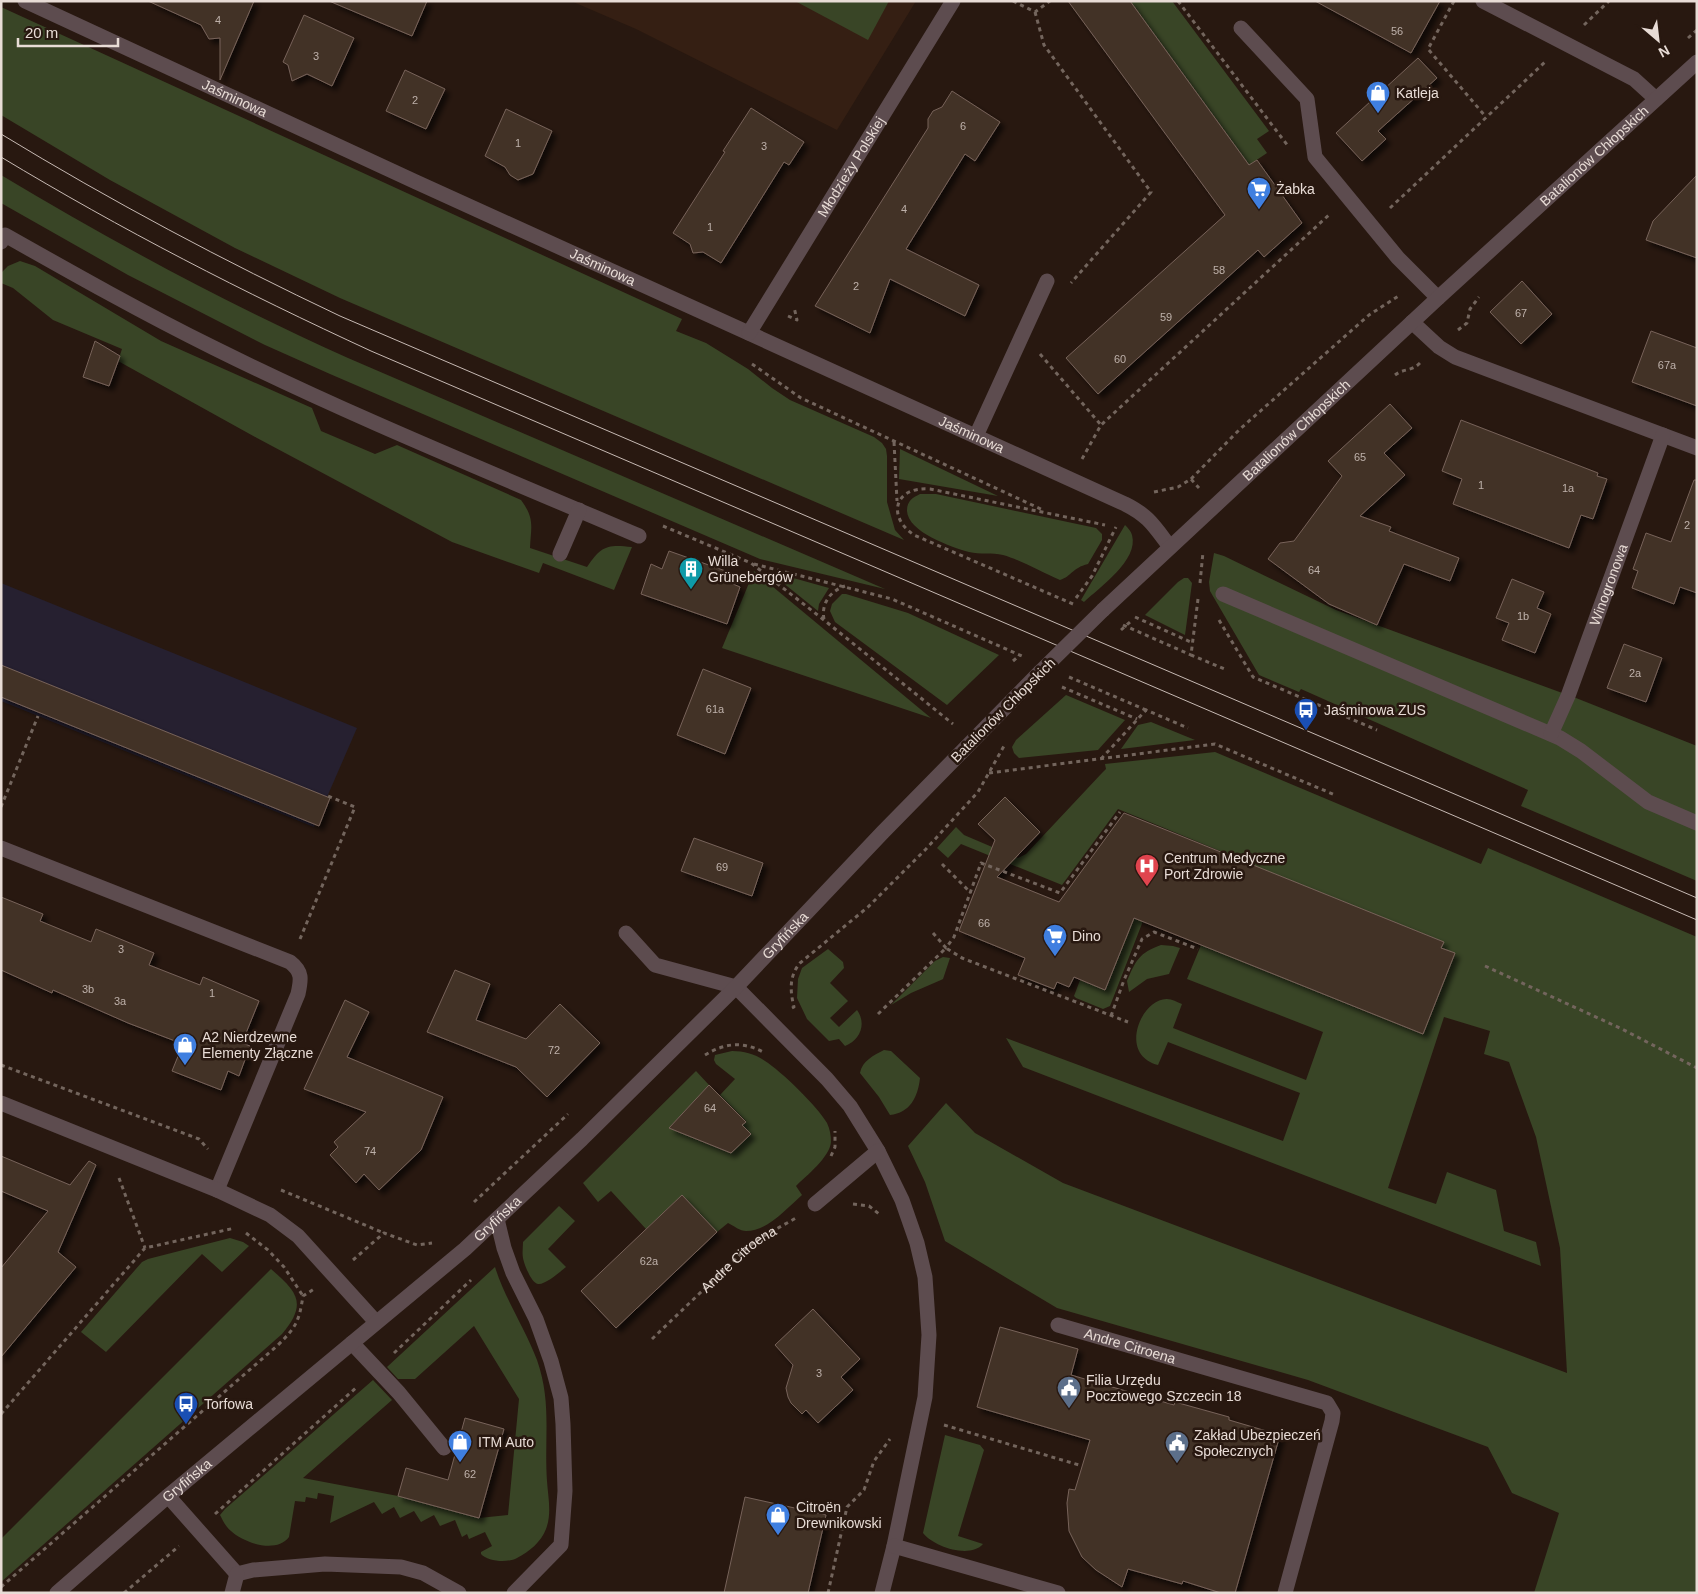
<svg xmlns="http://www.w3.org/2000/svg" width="1698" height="1594" font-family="Helvetica,sans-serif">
<defs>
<filter id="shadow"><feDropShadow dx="4.5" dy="4.5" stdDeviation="2.5" flood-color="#0009"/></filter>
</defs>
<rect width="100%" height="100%" fill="#281810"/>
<polygon fill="#262030" points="1,583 357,728 314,827 1,701"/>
<polygon fill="#351f13" points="571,1 916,1 837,130 636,29"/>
<g fill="#394526">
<polygon points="795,1 889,1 868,40"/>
<polygon points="1130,1 1172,1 1269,131 1257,139 1267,153 1249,165"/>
<polygon points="1,7 682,319 676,331 706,343 748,369 772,388 790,400 874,437 882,443 886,449 887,456 887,502 895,530 904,540 340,298 235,248 110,180 1,115"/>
<path d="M1,175C115,243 227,304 348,358L885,589L760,559L330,374L265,345L128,275L1,203Z"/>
<path d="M20,261L35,266L161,341L312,408L321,431L375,454L397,445L521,500C535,519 531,526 530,548L587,567C601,546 607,544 632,547L614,590L543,563L539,573L452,542L257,438L118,361L122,349L53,320L13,288L1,283V273L8,266Z"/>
<polygon points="900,449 998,496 899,479"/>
<path d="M920,494H936L1096,528L1102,534V540L1088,564C1072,568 1072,576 1060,580C1043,573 1021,560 1003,555C992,552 980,555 969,552C951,547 908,532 907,511C907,501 912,498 920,494Z"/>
<path d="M1125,525C1128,528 1131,531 1132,535C1139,560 1100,587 1084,602L1081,600Z"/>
<polygon points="1214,553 1224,556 1336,610 1576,698 1697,746 1697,881 1521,806 1528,790 1301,689 1299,692 1259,675 1210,591 1209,582"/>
<polygon points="754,571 931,718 722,648"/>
<polygon points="779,574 829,588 819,604 818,611 777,578 777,576"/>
<polygon points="1184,578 1188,578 1192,583 1185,635 1145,615 1178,582"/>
<polygon points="842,594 846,594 908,613 999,655 947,705 835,622 830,611 832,604"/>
<polygon points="1066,695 1125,720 1098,750 1019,758 1014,753 1012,747 1016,740"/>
<polygon points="1151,722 1195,740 1121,749 1138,725"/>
<path d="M1215,752L1481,864L1488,848L1697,937V1593H1534L1559,1513L1512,1493L1488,1447L1308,1380L1057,1308L945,1241L925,1182L908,1146L946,1103L975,1133L1063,1183L1567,1373L1560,1248L1536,1137L1509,1062L1484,1054L1490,1031L1444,1017L1388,1188L1436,1204L1447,1172L1496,1190L1504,1231L1536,1242L1541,1266L1023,1067L1006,1038L1283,1141L1300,1093L1168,1042L1158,1065C1117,1054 1142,998 1167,999C1172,999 1177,1002 1182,1004L1173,1028L1306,1080L1323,1032L1187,979L1237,858L1118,809L1062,885L961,844L948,858L937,848L956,827L964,835L1018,858L1026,854L1102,773L1106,769L1105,764Z"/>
<polygon points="1134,918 1143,921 1110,1006 1103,1009 1076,998 1074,996 1080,980 1105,990"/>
<path d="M1161,945L1173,946L1180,948L1169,974L1147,979L1129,992L1127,981C1136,960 1139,953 1161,945Z"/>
<path d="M828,949L843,962L844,968L830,983L848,1001L830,1018L839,1027L857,1010C867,1024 860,1040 845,1046L839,1039L829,1041L807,1019L797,998L798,979L802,968Z"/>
<polygon points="943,957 950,958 943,979 941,980 911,993 891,1005 935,961"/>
<path d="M884,1050L891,1051L920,1078C918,1097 910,1113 890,1115L879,1097L860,1073C862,1061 874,1055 884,1050Z"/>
<path d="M732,1051C744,1051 755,1054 765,1061C780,1070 819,1108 827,1123C830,1129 831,1136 831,1142C830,1157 806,1176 796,1186L802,1195C787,1208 768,1231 746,1231C740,1231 734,1226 728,1223L717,1232L682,1195L646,1229L611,1191L598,1202L583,1183L696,1071L709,1085L669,1128L720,1149L723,1144L732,1152L751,1134L742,1125L746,1121L720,1095L735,1079L716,1064L714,1060L715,1055Z"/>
<path d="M559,1206L575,1221L548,1249L566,1267C560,1272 546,1284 539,1284C532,1285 524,1264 523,1258C522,1253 523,1247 523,1242Z"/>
<polygon points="230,1238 243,1242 249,1246 222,1272 202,1254 106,1352 81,1332 142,1262 148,1259"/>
<path d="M495,1267C505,1299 525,1328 537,1360C552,1403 544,1437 547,1481C548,1497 552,1513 546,1529C541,1542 529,1552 517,1558C508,1563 488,1562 481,1554V1552L492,1546L485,1532L469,1539L467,1534L462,1537L455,1520L440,1526L434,1515L421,1522L414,1511L400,1518L394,1507L382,1514L374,1502L330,1523L334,1496L318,1493L317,1499L306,1497L305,1502L295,1501L289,1537C276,1554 244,1543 231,1531C226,1527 223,1521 220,1515L225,1509L373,1380L392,1400L303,1478L398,1496L479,1518L508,1515L519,1399L474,1326L415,1379H398L387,1367Z"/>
<path d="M271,1269C297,1292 308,1303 282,1334L1,1582V1539Z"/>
<path d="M945,1435L980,1445L984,1450L958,1536L983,1544C970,1559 934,1547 923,1533Z"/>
</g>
<g fill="#423027" stroke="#776359" filter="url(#shadow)">
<polygon points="148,1 254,1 220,80 220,38 209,39 201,25"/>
<polygon points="329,1 427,1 412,36"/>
<polygon points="1068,1 1130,1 1249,165 1257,160 1302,223 1264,257 1258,250 1098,394 1066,358 1225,215"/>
<polygon points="1315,1 1440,1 1411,53"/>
<polygon points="304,15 354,38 332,86 307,74 292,81 288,65 283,62"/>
<polygon points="1418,58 1437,78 1378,131 1386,139 1362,161 1336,133"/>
<polygon points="405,70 445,89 426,129 386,111"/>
<polygon points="952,91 1000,122 975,161 965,154 906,249 979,285 965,316 890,279 870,333 815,306 928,128 928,119 933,111 942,107"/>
<polygon points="751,108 804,142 789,165 784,162 721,263 703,252 693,253 690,244 673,233 725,152 723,151"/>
<polygon points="506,109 552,131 533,174 518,180 510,175 505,167 485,156"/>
<polygon points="1697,175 1697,258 1646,240 1653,221"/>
<polygon points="1522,281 1552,314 1521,344 1490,312"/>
<polygon points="1651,331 1697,348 1697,406 1632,382"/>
<polygon points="95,341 120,356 109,386 83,377"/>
<polygon points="1390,404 1412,428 1384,453 1405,475 1360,516 1391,527 1389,531 1459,558 1450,581 1404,564 1377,625 1329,604 1268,559 1280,543 1294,541 1342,476 1328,461"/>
<polygon points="1461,420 1598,473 1597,476 1607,479 1593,519 1581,515 1569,548 1453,504 1462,479 1442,471"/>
<polygon points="1694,480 1697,480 1697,593 1680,587 1674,604 1632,588 1638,571 1633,569 1646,533 1671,542"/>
<polygon points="669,551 737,575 733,584 740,587 727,624 641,594 651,564 662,569"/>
<polygon points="1512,579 1544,592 1537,608 1551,614 1535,653 1502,640 1509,623 1496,618"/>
<polygon points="1624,644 1662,658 1646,702 1607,688"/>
<polygon points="1,665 330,798 319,826 1,697"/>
<polygon points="703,669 751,688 725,754 677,735"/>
<polygon points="1005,797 1040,832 997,877 1059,902 1124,813 1444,942 1441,948 1455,953 1423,1034 1134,918 1105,990 1074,977 1069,987 1057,982 1054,989 1018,975 1025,958 959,931 995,840 978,824"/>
<polygon points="694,838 763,863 752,896 681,871"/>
<polygon points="1,897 43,914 40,921 91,942 96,929 154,953 149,965 200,985 203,977 259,1001 242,1043 250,1046 239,1076 228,1071 221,1090 172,1071 183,1044 128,1023 53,990 52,993 1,970"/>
<polygon points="455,970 490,984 476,1020 526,1039 560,1004 600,1043 547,1097 516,1067 427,1032"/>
<polygon points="345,1000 369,1012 347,1057 443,1097 421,1150 379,1190 364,1174 356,1183 330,1155 338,1147 334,1142 366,1112 304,1089"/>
<polygon points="709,1085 746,1122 742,1125 751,1134 731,1153 669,1128"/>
<polygon points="1,1156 70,1185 89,1161 96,1165 58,1252 76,1267 1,1357 1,1268 48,1211 1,1191"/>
<polygon points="682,1195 717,1232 616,1328 581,1291"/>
<polygon points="813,1309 860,1359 841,1377 853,1390 818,1423 806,1410 802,1414 791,1403 788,1397 786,1388 793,1365 775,1345"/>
<polygon points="1000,1327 1078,1349 1071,1375 1174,1405 1175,1402 1229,1417 1229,1420 1280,1435 1235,1593 1221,1593 1183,1581 1182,1584 1128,1569 1122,1587 1096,1570 1082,1557 1069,1531 1067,1503 1069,1489 1075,1490 1090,1440 977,1407"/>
<polygon points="465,1418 504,1429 479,1518 398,1496 406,1468 448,1480"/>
<polygon points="745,1497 826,1515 808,1593 724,1593"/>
</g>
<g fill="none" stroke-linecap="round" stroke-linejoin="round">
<g stroke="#73655d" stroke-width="3" stroke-dasharray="4 4" stroke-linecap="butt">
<polyline points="1013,1 1035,12 1050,1"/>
<polyline points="1178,1 1288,146"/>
<polyline points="1454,1 1428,49 1486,117"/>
<polyline points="1035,12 1044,45 1151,192 1071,283"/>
<polyline points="1584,25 1609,1"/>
<polyline points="1688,38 1697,30"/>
<polyline points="1390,208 1545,62"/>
<polyline points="788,316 797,320 794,307"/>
<polyline points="1458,330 1467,323 1470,309 1479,297"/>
<polyline points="1040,354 1101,425"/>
<polyline points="752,364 801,398 1043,510"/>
<path d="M1395,375C1404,368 1411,372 1420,363"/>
<polyline points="894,442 897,501"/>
<polyline points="1082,459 1101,425 1331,213"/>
<polyline points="1191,479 1240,429 1369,315 1400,295"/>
<polyline points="1154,492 1178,487 1191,479 1199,488"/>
<polyline points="663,526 751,563 824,620 953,724"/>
<polyline points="754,564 892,599 1022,656"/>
<polyline points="1200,583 1203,552"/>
<polyline points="1076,598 1092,576 1116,527"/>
<polyline points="1198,599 1191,655 1227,670"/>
<path d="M1073,604L914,535C886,516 895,486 930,489L1105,525"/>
<polyline points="1135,617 1193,643"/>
<path d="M824,619C821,604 830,591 845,586"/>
<polyline points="1219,620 1253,677 1377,730"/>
<polyline points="1123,625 1191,655"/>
<polyline points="1069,677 1146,710"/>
<polyline points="1062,687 1137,719"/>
<polyline points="1101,759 1146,710 1188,728"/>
<polyline points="989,773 1215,744 1335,795"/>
<polyline points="1,807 38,716"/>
<polyline points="942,864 971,893"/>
<polyline points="933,933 946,948 954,937 981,863 1060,893 1120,812"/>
<polyline points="300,939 355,807 328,796"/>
<polyline points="1485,966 1622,1029 1697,1068"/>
<path d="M792,1008L794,1007C790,991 789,976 800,963L868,907L926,849L978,792L1004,746"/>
<polyline points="878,1014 946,948 962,958 1128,1022"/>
<polyline points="1111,1016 1124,980 1142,939 1154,932 1198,949"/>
<path d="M705,1055C725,1043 742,1041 763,1052"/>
<polyline points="1,1065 199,1139 208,1149"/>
<polyline points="831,1156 835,1147 835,1131"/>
<polyline points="119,1178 145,1248"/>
<polyline points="281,1190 384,1233"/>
<polyline points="474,1202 568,1114"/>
<polyline points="853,1204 869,1206 879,1214"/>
<polyline points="246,1233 268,1250 284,1267 303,1296"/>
<polyline points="353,1260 384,1233 417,1245 432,1243"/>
<path id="s1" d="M652,1339L748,1247L760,1238L796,1218"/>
<polyline points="394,1353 471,1280"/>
<polyline points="1,1414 145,1248 235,1228"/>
<polyline points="944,1425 1079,1465"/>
<polyline points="215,1514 358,1386"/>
<path d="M1,1587L278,1345C296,1327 299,1322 303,1296L314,1289"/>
<polyline points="124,1593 179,1546"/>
<polyline points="828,1593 847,1507 864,1490 874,1461 890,1439"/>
</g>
<g stroke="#5d4c4f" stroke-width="15">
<path id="s2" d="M25,1L416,182L1125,504C1149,516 1154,526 1170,547"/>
<polyline points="1483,1 1634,79 1656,99"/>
<polyline points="1241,28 1307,99 1315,157 1398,258 1438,298"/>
<path d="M1,242L5,235C74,274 143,313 214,348C353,417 497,475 639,536"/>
<polyline points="1412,322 1439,347 1455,357 1697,448"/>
<path id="s3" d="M749,333L953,1"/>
<polyline points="976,436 1047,281"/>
<polyline points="560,554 579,510"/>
<polyline points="1223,594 1560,738 1581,751 1648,802 1697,823"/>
<path id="s4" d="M1103,610L1438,298L1697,62"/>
<path id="s5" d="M1551,734L1568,696L1663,435"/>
<path d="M1,848L290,962C303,972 301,980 298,994L217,1190"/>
<polyline points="626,933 655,965 736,987 827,1079 850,1106 878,1151 902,1200 917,1243 925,1277 929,1335 925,1397 894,1546 882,1593"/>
<polyline points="1,1103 217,1190 270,1215 298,1236 376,1322"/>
<polyline points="815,1204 878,1151"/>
<polyline points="497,1219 504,1248 513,1273 536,1319 551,1361 561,1398 563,1424 565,1491 561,1545 514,1593"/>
<path id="s6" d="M1058,1325L1327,1403L1333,1413L1332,1421L1285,1593"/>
<polyline points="352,1343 399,1393 444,1448"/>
<polyline points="168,1496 237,1574"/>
<polyline points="894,1546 1058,1593"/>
<polyline points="237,1574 253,1570 325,1564 401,1567 423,1573 459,1593"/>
<path id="s7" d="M57,1593L168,1496L465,1249L582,1139L736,987L883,832L1040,672"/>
<polyline points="232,1593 237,1574"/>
</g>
<g stroke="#c6b9b3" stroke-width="1">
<path d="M1,134C111,201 224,261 340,316L1697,898"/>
<path d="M1,157C122,230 243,292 371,351L1697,920"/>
</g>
<g stroke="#73655d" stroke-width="3" stroke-dasharray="4 4" stroke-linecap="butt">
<polyline points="1121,630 1130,622"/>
<polyline points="1013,661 1020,655"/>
</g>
<polyline stroke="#5d4c4f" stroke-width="15" points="1040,672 1103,610"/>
</g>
<defs>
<symbol id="shop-pin" viewBox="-11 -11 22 30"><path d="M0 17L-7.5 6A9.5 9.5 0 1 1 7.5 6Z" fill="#3f7fe0" stroke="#281810"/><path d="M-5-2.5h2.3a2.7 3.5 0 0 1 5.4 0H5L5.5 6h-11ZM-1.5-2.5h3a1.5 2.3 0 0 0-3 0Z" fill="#fff"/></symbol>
<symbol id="supermarket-pin" viewBox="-11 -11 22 30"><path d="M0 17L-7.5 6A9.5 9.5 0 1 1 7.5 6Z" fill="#3f7fe0" stroke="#281810"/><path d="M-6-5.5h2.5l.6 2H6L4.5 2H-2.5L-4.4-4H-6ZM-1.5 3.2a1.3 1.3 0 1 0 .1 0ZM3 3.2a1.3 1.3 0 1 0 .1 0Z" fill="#fff"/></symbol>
<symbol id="building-pin" viewBox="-11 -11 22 30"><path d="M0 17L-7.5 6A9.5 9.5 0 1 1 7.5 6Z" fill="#0f9aa8" stroke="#281810"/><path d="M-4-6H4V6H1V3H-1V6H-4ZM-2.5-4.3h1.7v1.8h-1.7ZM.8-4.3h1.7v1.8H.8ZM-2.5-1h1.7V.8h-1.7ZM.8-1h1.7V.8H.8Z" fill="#fff"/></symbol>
<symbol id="bus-pin" viewBox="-11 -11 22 30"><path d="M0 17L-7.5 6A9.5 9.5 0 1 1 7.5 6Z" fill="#1a4fb4" stroke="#281810"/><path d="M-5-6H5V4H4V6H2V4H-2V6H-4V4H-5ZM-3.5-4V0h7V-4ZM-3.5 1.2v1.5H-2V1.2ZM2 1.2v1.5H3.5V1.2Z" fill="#fff"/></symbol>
<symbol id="hospital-pin" viewBox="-11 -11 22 30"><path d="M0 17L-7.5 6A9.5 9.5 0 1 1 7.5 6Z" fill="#e0444e" stroke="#281810"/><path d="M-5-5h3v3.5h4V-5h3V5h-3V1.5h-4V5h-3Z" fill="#fff"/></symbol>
<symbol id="civic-pin" viewBox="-11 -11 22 30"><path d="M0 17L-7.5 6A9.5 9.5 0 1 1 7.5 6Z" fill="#5c6f8a" stroke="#281810"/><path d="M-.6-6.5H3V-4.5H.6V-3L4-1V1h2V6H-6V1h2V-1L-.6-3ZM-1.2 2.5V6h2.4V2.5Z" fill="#fff"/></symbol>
</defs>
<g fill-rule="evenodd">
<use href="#shop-pin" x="1364" y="79" width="28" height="38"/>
<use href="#supermarket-pin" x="1245" y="175" width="28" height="38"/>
<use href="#building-pin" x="677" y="555" width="28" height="38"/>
<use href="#bus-pin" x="1292" y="696" width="28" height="38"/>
<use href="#hospital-pin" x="1133" y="852" width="28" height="38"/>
<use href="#supermarket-pin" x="1041" y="922" width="28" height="38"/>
<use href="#shop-pin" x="171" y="1031" width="28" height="38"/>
<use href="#civic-pin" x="1055" y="1374" width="28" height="38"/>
<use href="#bus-pin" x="172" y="1390" width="28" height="38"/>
<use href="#shop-pin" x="446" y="1428" width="28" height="38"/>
<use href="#civic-pin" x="1163" y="1429" width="28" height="38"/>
<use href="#shop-pin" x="764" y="1501" width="28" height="38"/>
</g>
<g text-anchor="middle" stroke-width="5" stroke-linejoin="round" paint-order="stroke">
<g font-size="11" fill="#beb1aa">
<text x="218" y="24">4</text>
<text x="1397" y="35">56</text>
<text x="316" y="60">3</text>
<text x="415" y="104">2</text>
<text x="963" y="130">6</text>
<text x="518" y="147">1</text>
<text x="764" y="150">3</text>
<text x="904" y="213">4</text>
<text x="710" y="231">1</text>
<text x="1219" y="274">58</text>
<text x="856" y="290">2</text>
<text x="1521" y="317">67</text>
<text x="1166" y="321">59</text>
<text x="1120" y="363">60</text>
<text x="1667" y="369">67a</text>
<text x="1360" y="461">65</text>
<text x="1481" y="489">1</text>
<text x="1568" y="492">1a</text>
<text x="1687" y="529">2</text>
<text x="1314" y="574">64</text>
<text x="1523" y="620">1b</text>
<text x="1635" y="677">2a</text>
<text x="715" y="713">61a</text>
<text x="722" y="871">69</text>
<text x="984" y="927">66</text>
<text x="121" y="953">3</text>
<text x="88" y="993">3b</text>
<text x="212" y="997">1</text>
<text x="120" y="1005">3a</text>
<text x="554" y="1054">72</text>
<text x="710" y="1112">64</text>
<text x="370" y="1155">74</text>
<text x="649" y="1265">62a</text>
<text x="819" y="1377">3</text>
<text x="470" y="1478">62</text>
</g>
<g font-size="14" fill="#e8dcd6" stroke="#281810" text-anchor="start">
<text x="1396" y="98">Katleja</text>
<text x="1276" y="194">Żabka</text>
<text x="708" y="566">Willa<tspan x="708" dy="16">Grünebergów</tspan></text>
<text x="1324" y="715">Jaśminowa ZUS</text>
<text x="1164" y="863">Centrum Medyczne<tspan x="1164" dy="16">Port Zdrowie</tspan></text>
<text x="1072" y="941">Dino</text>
<text x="202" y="1042">A2 Nierdzewne<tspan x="202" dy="16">Elementy Złączne</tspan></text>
<text x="1086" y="1385">Filia Urzędu<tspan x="1086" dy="16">Pocztowego Szczecin 18</tspan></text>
<text x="204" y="1409">Torfowa</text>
<text x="1194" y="1440">Zakład Ubezpieczeń<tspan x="1194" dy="16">Społecznych</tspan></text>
<text x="478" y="1447">ITM Auto</text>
<text x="796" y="1512">Citroën<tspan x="796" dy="16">Drewnikowski</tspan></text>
</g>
<g font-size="14" fill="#e8dcd6" stroke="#281810">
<text dy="5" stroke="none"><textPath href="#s2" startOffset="231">Jaśminowa</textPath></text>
<text dy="5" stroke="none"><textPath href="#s4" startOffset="669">Batalionów Chłopskich</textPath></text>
<text dy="5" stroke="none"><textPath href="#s3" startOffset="195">Młodzieży Polskiej</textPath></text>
<text dy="5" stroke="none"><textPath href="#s2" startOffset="636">Jaśminowa</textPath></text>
<text dy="5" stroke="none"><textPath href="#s4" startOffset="264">Batalionów Chłopskich</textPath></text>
<text dy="5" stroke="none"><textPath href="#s2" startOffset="1041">Jaśminowa</textPath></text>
<text dy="5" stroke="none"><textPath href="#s5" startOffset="160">Winogronowa</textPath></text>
<text transform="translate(1003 710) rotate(-45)" y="5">Batalionów Chłopskich</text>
<text dy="5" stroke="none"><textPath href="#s7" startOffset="982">Gryfińska</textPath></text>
<text dy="5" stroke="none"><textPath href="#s7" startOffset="578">Gryfińska</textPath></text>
<text dy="5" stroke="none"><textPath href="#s1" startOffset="118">Andre Citroena</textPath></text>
<text dy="5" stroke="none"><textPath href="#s6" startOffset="75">Andre Citroena</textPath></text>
<text dy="5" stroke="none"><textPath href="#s7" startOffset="172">Gryfińska</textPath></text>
</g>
</g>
<rect width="1698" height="1594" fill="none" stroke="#e8dcd6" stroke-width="5"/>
<g transform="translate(1658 40) rotate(152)" stroke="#281810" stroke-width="4" paint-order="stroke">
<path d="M0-4L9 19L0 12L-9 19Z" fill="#e8dcd6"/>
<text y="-8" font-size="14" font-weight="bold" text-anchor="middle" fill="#e8dcd6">N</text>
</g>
<path d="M18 38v8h100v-8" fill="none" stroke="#e8dcd6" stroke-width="2.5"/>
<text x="25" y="38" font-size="15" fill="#e8dcd6" stroke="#281810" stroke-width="4" paint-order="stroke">20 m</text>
</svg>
